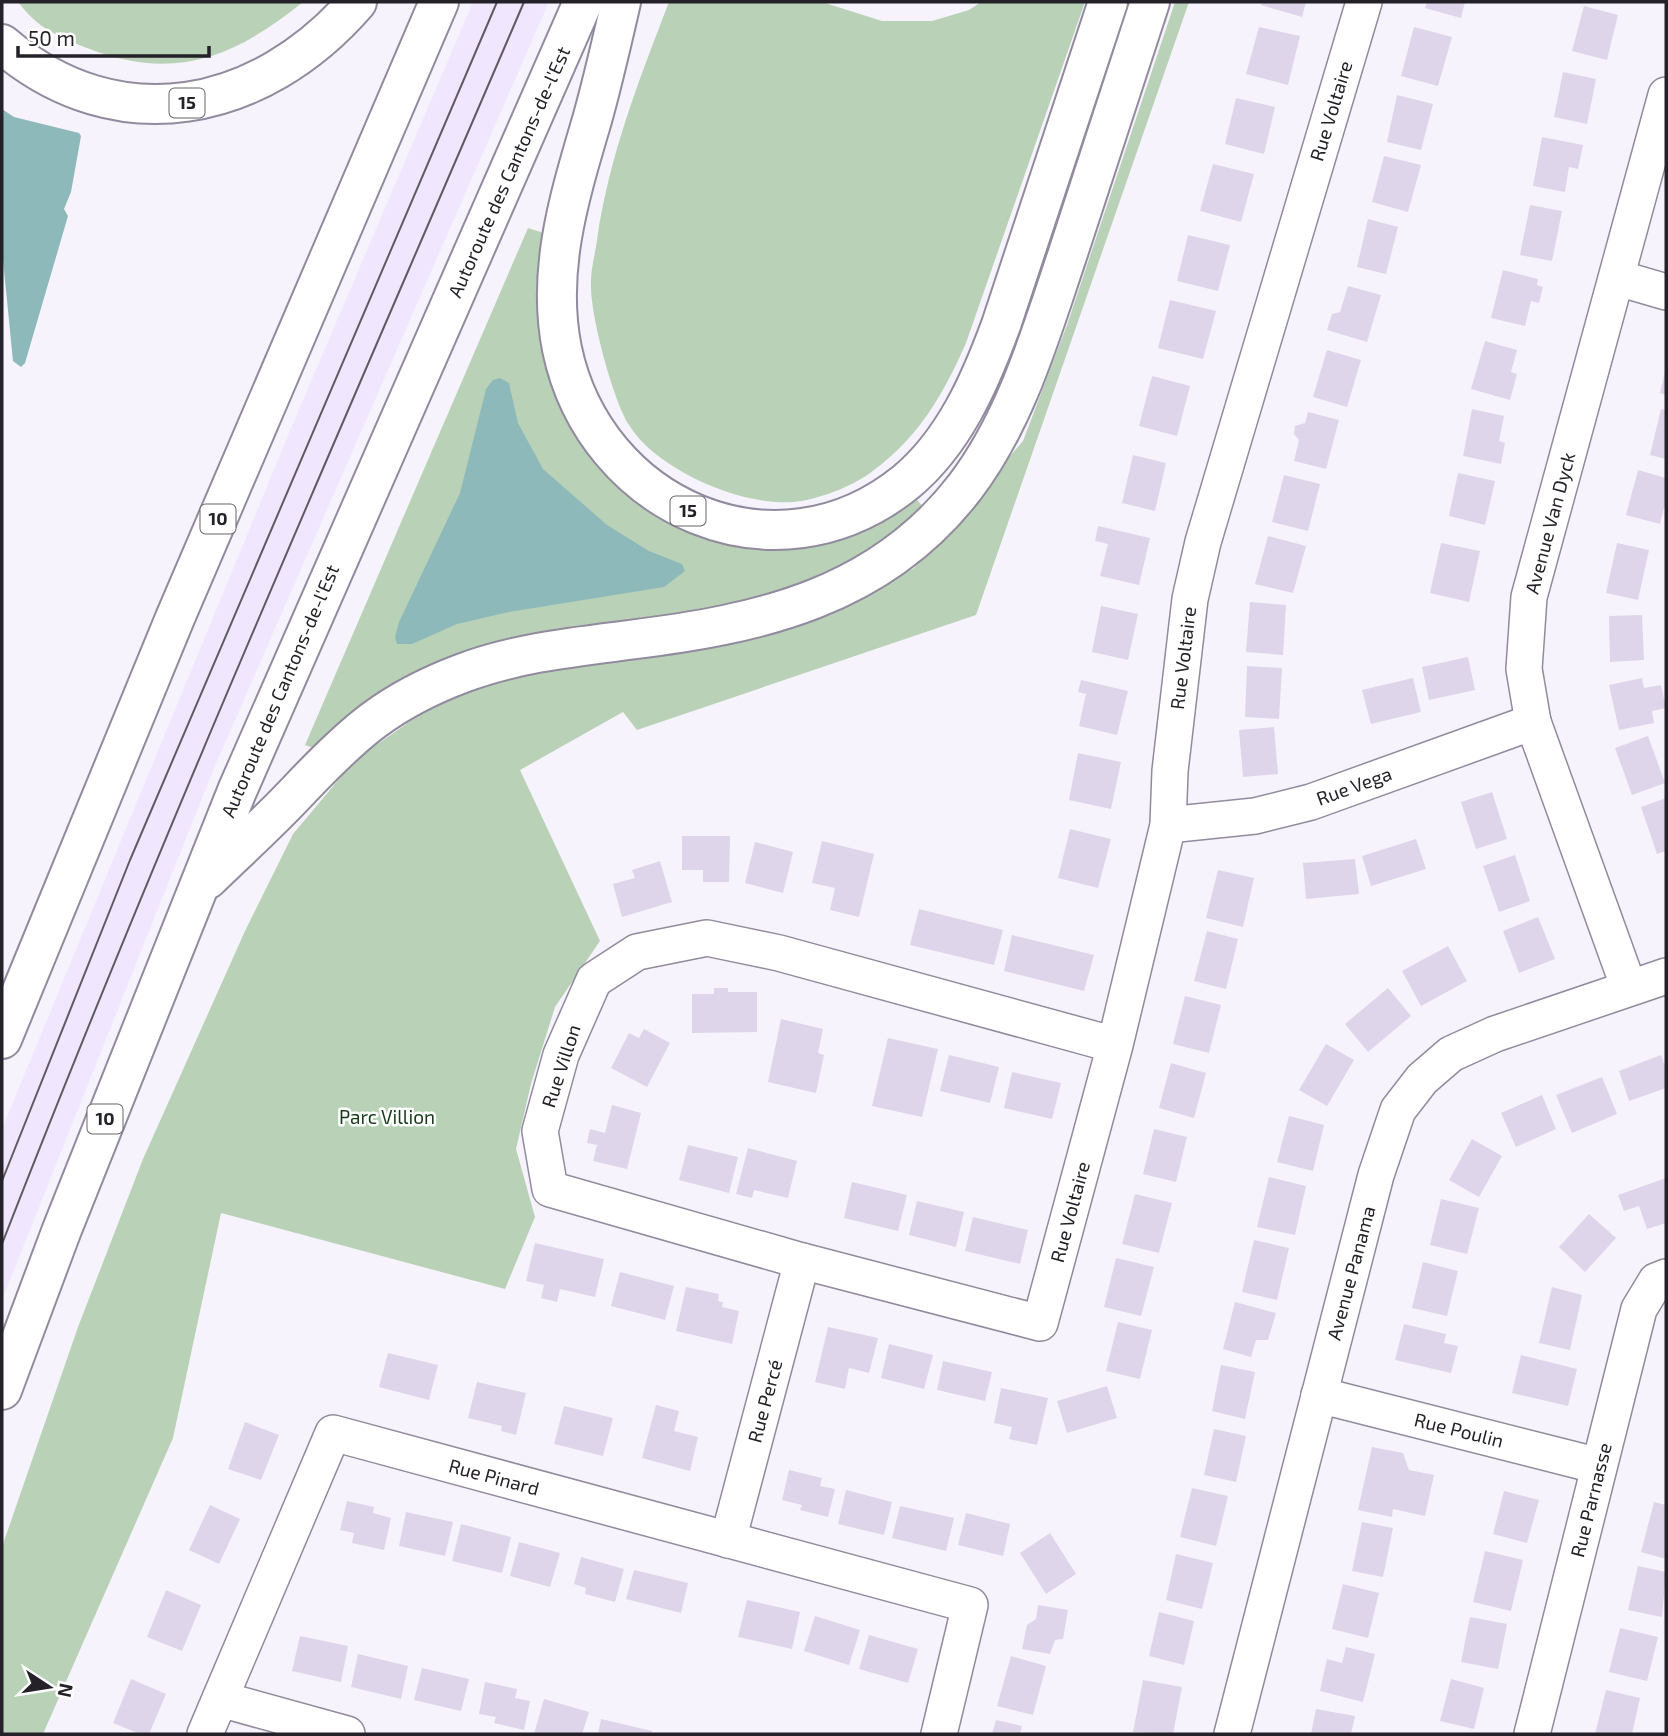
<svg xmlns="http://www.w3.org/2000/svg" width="1668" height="1736" font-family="'Exo 2',sans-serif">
<rect width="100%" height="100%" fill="#f7f3fc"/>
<polygon fill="#f0e7fe" points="473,2 549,2 215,766 2,1300 2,1129 294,421"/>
<g fill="#b9d2b7">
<path d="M18,2H303C234,58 173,82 87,48C55,35 39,29 18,2Z"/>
<path d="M669,2H822L882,21H932L969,10L981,2H1085L966,343C944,393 919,437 874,470C856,485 824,497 801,501C748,510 657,471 629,425C613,400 591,317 591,287C590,272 595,255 597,240C609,156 639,80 669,2Z"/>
<polygon points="1175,2 1189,2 976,615 637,730 623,712 520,770 600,941 555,1007 531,1084 516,1149 535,1217 505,1289 221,1213 173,1438 43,1734 2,1734 2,1547 78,1327 143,1159 245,931 293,834 355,760 419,715 498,678 603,660 716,647 833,611 914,568 1023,441 1067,325"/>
<path d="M528,228L547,234C560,287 572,340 585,394C591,417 594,444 603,466C610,484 641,505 657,514C746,563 834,556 917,500L927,511L843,571L740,607L606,627L316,749L305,745Z"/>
</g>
<g fill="#8eb9ba">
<polygon points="2,109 14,117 79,133 81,136 71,192 64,209 68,216 25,363 21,367 13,361 2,250"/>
<polygon points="500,378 509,383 518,423 543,469 607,525 649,551 682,564 685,571 664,587 509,612 457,624 412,644 397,644 395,637 399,622 460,493 486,389 493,380"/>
</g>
<g fill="#ded5eb">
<polygon points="1262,2 1306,2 1302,17 1261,5"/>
<polygon points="1427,2 1465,2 1461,18 1425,8"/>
<polygon points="1584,6 1618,15 1607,60 1572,51"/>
<polygon points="1259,27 1300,36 1288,85 1246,74"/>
<polygon points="1414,27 1452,37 1438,86 1401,76"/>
<polygon points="1563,72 1596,79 1587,124 1554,117"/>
<polygon points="1397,95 1433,104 1421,150 1387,142"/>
<polygon points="1236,98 1275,107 1264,154 1225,144"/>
<polygon points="1542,137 1583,145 1578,169 1569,167 1565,192 1533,186"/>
<polygon points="1384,156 1421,165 1408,212 1372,202"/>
<polygon points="1213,164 1254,174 1241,222 1200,211"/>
<polygon points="1530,205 1562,211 1552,261 1520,255"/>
<polygon points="1368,219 1398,227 1386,274 1357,267"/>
<polygon points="1188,235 1230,245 1218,291 1177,281"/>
<polygon points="1503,270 1538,279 1537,285 1543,287 1539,303 1531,301 1525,326 1491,318"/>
<polygon points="1348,286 1381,295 1367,342 1327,330 1332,314 1340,312"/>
<polygon points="1170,300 1216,311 1203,359 1158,348"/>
<polygon points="1485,341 1517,350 1511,372 1517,374 1510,400 1471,389"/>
<polygon points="1327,350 1361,360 1347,407 1313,397"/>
<polygon points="1665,372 1666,372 1666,395 1660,393"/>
<polygon points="1152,376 1190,386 1177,436 1139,426"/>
<polygon points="1472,409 1504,416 1499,441 1505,443 1501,464 1463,456"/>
<polygon points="1661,409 1666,410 1666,459 1650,455"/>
<polygon points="1308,412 1339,420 1326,469 1294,461 1299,440 1294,434 1295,426 1305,423"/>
<polygon points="1133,455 1166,463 1155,511 1122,503"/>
<polygon points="1638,470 1666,478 1666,500 1660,524 1626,515"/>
<polygon points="1458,473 1495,481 1485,525 1449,516"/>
<polygon points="1284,475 1320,484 1308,531 1272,522"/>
<polygon points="1098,526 1150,538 1139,585 1100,576 1108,544 1095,541"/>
<polygon points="1268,536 1306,546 1293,593 1255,584"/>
<polygon points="1441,543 1480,551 1469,602 1430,593"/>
<polygon points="1617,543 1649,550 1638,600 1606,593"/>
<polygon points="1250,602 1286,605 1283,655 1246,652"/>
<polygon points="1101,606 1138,614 1128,660 1092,652"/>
<polygon points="1642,615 1644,660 1610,662 1609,616"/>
<polygon points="1468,657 1475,690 1429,700 1422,667"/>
<polygon points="1247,666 1282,668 1279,719 1245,717"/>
<polygon points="1413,678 1421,712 1371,724 1362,690"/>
<polygon points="1642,678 1644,688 1661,685 1666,708 1652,711 1654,723 1619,730 1609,685"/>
<polygon points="1081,680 1128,691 1117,735 1079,726 1086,694 1078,692"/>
<polygon points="1274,727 1278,774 1243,777 1239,730"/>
<polygon points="1648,736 1665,783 1632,795 1615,748"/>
<polygon points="1078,753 1121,762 1111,809 1069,800"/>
<polygon points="1492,792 1507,839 1476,849 1461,802"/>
<polygon points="1666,798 1666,851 1657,854 1641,807"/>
<polygon points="1070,829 1111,839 1098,888 1058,878"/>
<polygon points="682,836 730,836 729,882 703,882 703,870 682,870"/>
<polygon points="1416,839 1426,869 1371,886 1362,856"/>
<polygon points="822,841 874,854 859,917 830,910 835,888 812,883"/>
<polygon points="755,842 793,852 783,893 745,883"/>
<polygon points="1515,855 1530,901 1499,912 1483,866"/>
<polygon points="1355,859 1359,894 1306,899 1303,863"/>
<polygon points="660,861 672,902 622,917 613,884 635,878 632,870"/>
<polygon points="1218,870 1254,878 1243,927 1206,918"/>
<polygon points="919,909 1003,930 994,965 910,945"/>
<polygon points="1538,917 1555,959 1519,973 1503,931"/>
<polygon points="1207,931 1238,939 1226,989 1194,981"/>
<polygon points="1012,935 1094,955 1084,991 1004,971"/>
<polygon points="1448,946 1467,981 1421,1006 1402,971"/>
<polygon points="714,988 728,988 728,992 757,992 757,1032 692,1033 692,994 714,994"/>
<polygon points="1388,988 1411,1016 1368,1052 1345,1024"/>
<polygon points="1185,996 1221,1005 1209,1053 1173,1044"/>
<polygon points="781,1019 823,1029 818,1053 824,1055 816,1093 768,1082"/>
<polygon points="644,1029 670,1043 647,1087 611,1068 629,1033 639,1038"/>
<polygon points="888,1038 938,1049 922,1117 872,1106"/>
<polygon points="1326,1044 1354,1060 1327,1106 1299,1090"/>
<polygon points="949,1055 999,1067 990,1103 940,1091"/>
<polygon points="1661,1055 1666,1069 1666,1088 1629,1101 1619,1071"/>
<polygon points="1171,1063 1206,1073 1194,1118 1159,1108"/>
<polygon points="1012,1072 1061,1083 1052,1119 1004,1108"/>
<polygon points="1602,1077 1617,1114 1572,1133 1556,1095"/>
<polygon points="1542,1095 1556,1129 1516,1147 1501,1113"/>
<polygon points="612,1105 641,1113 627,1169 593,1161 597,1145 587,1143 590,1129 605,1133"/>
<polygon points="1289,1116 1324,1125 1313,1171 1277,1162"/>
<polygon points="1154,1129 1187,1137 1176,1182 1143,1174"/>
<polygon points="1472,1139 1502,1156 1479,1197 1449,1180"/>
<polygon points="688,1145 738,1157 729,1193 679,1180"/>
<polygon points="748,1148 797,1161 788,1198 754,1190 752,1198 736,1194"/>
<polygon points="1269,1177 1306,1186 1295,1235 1257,1227"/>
<polygon points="1666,1178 1666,1223 1647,1229 1639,1206 1624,1211 1618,1195"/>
<polygon points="852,1182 907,1195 898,1231 844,1218"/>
<polygon points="1135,1194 1172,1203 1159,1253 1122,1244"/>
<polygon points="1441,1199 1479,1208 1467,1254 1430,1245"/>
<polygon points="917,1201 964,1212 956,1247 909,1235"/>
<polygon points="1589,1214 1616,1238 1585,1272 1559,1247"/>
<polygon points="973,1217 1028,1230 1020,1264 965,1251"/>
<polygon points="1254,1240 1289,1248 1277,1300 1242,1292"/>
<polygon points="535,1243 604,1259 595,1297 560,1289 557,1302 541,1298 544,1285 526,1281"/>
<polygon points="1116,1258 1154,1267 1141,1316 1104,1307"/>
<polygon points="1423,1262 1458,1271 1447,1316 1412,1308"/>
<polygon points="620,1272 674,1286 665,1320 611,1306"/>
<polygon points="686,1287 719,1294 718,1301 723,1302 722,1307 739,1311 732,1344 676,1331"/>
<polygon points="1552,1287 1582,1295 1570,1350 1539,1343"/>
<polygon points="1235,1302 1276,1313 1268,1340 1256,1340 1251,1357 1223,1349"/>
<polygon points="1118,1322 1152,1330 1140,1379 1106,1371"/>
<polygon points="1404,1324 1446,1334 1444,1343 1458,1346 1451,1373 1395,1360"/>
<polygon points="828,1327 878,1338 869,1373 849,1368 845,1389 815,1382"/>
<polygon points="889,1344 933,1355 924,1389 881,1378"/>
<polygon points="388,1353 438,1365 429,1400 379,1387"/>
<polygon points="1521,1355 1577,1369 1568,1406 1512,1393"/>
<polygon points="943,1361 992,1372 985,1401 937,1390"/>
<polygon points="1221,1365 1255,1372 1245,1419 1212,1411"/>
<polygon points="477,1382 526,1393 516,1435 501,1431 502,1426 468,1418"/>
<polygon points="1107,1386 1117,1418 1067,1433 1057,1401"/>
<polygon points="1001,1388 1048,1398 1037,1445 1009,1439 1012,1427 994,1423"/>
<polygon points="656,1405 679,1411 674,1431 698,1437 690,1471 642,1458"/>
<polygon points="564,1406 613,1418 603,1456 554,1444"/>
<polygon points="245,1422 279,1435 261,1480 228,1469"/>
<polygon points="1214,1429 1246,1436 1236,1482 1204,1475"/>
<polygon points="1372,1447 1403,1453 1409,1470 1434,1475 1425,1516 1393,1509 1392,1517 1358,1510"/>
<polygon points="789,1470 822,1478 820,1486 835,1489 828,1517 800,1510 802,1505 782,1500"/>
<polygon points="1192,1488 1228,1496 1216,1546 1180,1537"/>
<polygon points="846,1490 892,1502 884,1535 838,1524"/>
<polygon points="1504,1491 1539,1500 1527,1543 1493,1534"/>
<polygon points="347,1501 374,1507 373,1513 391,1518 384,1550 352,1543 354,1533 340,1530"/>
<polygon points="1654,1502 1666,1505 1666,1559 1641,1552"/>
<polygon points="210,1505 240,1519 219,1564 189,1550"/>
<polygon points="900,1506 954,1518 946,1551 892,1538"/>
<polygon points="406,1512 453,1522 445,1556 399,1546"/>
<polygon points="966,1513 1010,1524 1003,1556 958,1545"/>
<polygon points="1362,1522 1393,1528 1383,1577 1352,1571"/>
<polygon points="461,1524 511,1537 502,1573 452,1561"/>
<polygon points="1050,1533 1076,1574 1046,1594 1020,1553"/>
<polygon points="519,1542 560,1553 550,1587 510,1576"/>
<polygon points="1485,1551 1523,1560 1511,1611 1473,1602"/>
<polygon points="1176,1554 1213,1563 1202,1609 1166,1600"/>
<polygon points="581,1557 624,1569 615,1602 585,1594 586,1588 574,1584"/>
<polygon points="1638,1566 1666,1572 1662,1617 1628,1610"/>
<polygon points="634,1570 688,1583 681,1613 626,1599"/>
<polygon points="1343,1584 1379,1593 1368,1638 1332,1629"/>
<polygon points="166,1590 201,1605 182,1651 147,1637"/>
<polygon points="747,1600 800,1612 792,1649 738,1637"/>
<polygon points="1038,1605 1068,1610 1063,1639 1055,1640 1050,1654 1022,1649 1027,1625 1036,1619"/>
<polygon points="1159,1612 1194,1621 1184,1665 1149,1656"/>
<polygon points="815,1616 860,1630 849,1665 804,1651"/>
<polygon points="1470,1617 1507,1624 1498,1669 1461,1662"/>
<polygon points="1620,1628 1658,1637 1647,1681 1609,1672"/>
<polygon points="869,1635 918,1649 908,1683 859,1669"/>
<polygon points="300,1636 348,1646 341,1682 292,1671"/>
<polygon points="1346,1647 1375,1654 1363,1702 1320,1691 1327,1659 1342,1663"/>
<polygon points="358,1654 408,1666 401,1699 351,1687"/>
<polygon points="1011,1656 1046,1666 1033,1715 997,1706"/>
<polygon points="422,1668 469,1679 461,1711 414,1700"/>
<polygon points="131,1679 166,1694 149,1734 140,1734 113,1723"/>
<polygon points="1451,1679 1484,1688 1474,1729 1440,1721"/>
<polygon points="1143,1680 1182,1687 1173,1734 1133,1732"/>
<polygon points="485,1682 517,1689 515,1698 530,1701 524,1730 494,1723 496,1717 479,1714"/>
<polygon points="1606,1690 1640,1698 1632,1734 1595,1734"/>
<polygon points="544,1699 589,1712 582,1734 534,1734"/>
<polygon points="1316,1709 1355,1716 1351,1734 1311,1734"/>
<polygon points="601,1719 652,1731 652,1734 598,1734"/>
<polygon points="996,1720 1022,1726 1020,1734 992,1734"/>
</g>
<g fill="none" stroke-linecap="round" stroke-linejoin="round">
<defs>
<g id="minor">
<polyline points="1618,278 1666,292"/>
<polyline points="1168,825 1255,816 1311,802 1533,722"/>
<polyline points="1629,988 1533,722 1524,669 1529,597 1666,95"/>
<polyline points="1115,1045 779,953 707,938 637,952 594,980 561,1055 540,1131 550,1189 802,1261 1040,1323 1115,1045 1168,825 1170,771 1190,599 1203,542 1364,2"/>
<polyline points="1319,1395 1599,1466"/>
<polyline points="728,1540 802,1261"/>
<polyline points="220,1699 347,1734"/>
<polyline points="205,1734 333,1433 970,1605 939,1734"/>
<polyline points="1232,1734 1376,1175 1398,1110 1422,1079 1451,1054 1495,1034 1666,976"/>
<polyline points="1532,1734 1639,1309 1656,1281 1666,1277"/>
</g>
<g id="highway">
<path d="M621,2C612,41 603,81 592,120C570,195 546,270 562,349C595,507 775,588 906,482C954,442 980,382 1001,325L1108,2"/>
<path d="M2,44C118,143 261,113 357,2"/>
<path d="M208,879C239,849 270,821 299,790C353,733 388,701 463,673C516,653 574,647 629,640C759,624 880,598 965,487C1016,420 1040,336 1067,256C1095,172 1122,87 1150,2"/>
<polyline points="2,1039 175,618 439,2"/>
<polyline points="2,1390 61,1232 237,791 583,2"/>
</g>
</defs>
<use href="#minor" stroke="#928a9e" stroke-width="38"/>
<use href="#highway" stroke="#928a9e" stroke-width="42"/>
<use href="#minor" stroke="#fff" stroke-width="35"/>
<use href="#highway" stroke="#fff" stroke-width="38"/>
<g stroke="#5f5b63" stroke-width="2">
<polyline points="2,1181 130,860 497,2"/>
<path d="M2,1244C165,825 347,415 524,2"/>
</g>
</g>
<g text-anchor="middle" stroke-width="5" stroke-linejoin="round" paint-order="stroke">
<g fill="#fff" stroke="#666469" stroke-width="2">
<rect x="169.5" y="88.5" width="35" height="29" rx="5"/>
<rect x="670.5" y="496.5" width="35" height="29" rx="5"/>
<rect x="200.5" y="504.5" width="35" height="29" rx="5"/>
<rect x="87.5" y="1104.5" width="35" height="29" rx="5"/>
</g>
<g font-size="18" font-weight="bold" fill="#252129">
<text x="187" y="109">15</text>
<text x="688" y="517">15</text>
<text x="218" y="525">10</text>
<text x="105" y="1125">10</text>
</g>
<g font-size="19" fill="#252129" stroke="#fff">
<text transform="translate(1331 111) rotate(-73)" y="7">Rue Voltaire</text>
<text transform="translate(509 172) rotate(-66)" y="7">Autoroute des Cantons-de-l'Est</text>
<text transform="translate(1550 523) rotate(-75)" y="7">Avenue Van Dyck</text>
<text transform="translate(1183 658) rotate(-83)" y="7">Rue Voltaire</text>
<text transform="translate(280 691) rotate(-67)" y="7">Autoroute des Cantons-de-l'Est</text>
<text transform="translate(1354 786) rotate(-20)" y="7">Rue Vega</text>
<text transform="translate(561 1066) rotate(-72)" y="7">Rue Villon</text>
<text transform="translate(1070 1212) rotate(-75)" y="7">Rue Voltaire</text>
<text transform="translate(1351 1273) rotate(-75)" y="7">Avenue Panama</text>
<text transform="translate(765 1401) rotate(-75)" y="7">Rue Percé</text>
<text transform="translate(1459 1430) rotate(14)" y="7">Rue Poulin</text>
<text transform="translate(494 1477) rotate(15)" y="7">Rue Pinard</text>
<text transform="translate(1591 1500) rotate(-76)" y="7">Rue Parnasse</text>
</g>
<g font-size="19" fill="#163c17" stroke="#fff">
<text x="387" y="1124">Parc Villion</text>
</g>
</g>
<rect width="1668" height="1736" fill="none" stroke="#252129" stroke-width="7"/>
<g transform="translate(49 1687) rotate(102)" stroke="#ffffff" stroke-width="5" paint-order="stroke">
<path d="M0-5L12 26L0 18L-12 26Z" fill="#252129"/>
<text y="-10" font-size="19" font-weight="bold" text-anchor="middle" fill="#252129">N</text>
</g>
<path d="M18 46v10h191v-10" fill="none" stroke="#252129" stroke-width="3.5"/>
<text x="28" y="46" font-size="21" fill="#252129" stroke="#ffffff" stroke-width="5" paint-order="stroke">50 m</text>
</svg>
